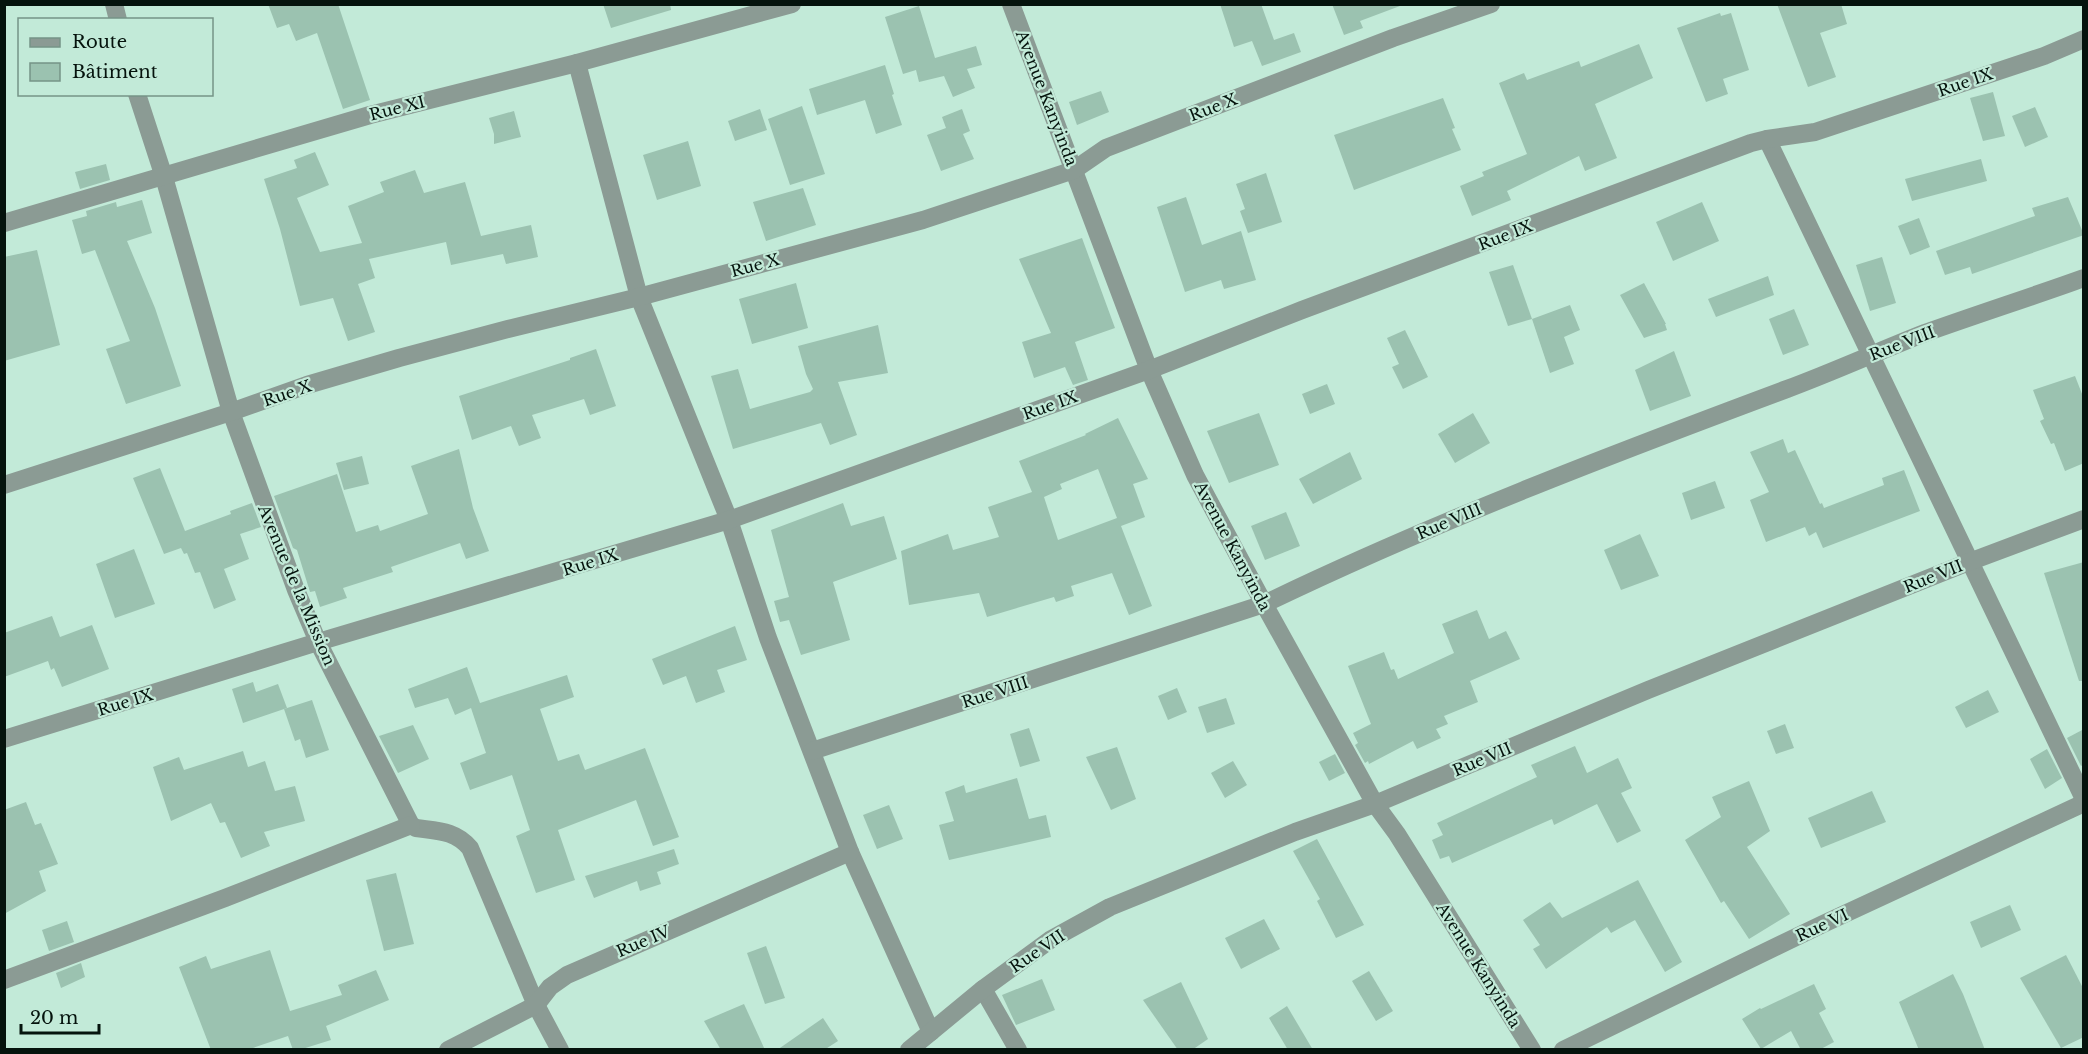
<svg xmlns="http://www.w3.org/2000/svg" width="2088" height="1054" font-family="'Libre Baskerville',serif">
<rect width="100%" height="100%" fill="#c2ead8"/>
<g fill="#9bc2b0" fill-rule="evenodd">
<polygon points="268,4 338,4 370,100 343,109 317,33 296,41 289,24 277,28"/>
<polygon points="603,4 670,4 671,10 611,28"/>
<polygon points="1220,4 1261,4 1274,40 1294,33 1301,52 1262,66 1252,41 1234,47"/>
<polygon points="1332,4 1399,4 1400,6 1360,21 1363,28 1344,35"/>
<polygon points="1777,4 1841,4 1847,24 1820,33 1836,77 1808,87"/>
<polygon points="919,6 935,58 976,46 982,65 967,69 975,88 953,97 944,76 919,82 916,70 903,74 885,17"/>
<polygon points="1720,13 1721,16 1731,13 1749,70 1723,79 1728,94 1706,102 1677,28"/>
<polygon points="1639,44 1653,78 1595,104 1617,158 1585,171 1579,156 1507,191 1511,200 1472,216 1460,186 1484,176 1482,172 1527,154 1499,83 1524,73 1527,80 1579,61 1581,67"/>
<polygon points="885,65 894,94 892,95 902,125 876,134 865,100 817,115 809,89"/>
<polygon points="1101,91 1109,112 1077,125 1069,102"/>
<polygon points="1993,92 2005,136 1983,141 1970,98"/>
<polygon points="1443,98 1455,128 1452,129 1461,150 1354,190 1334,135"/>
<polygon points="802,106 825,174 790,185 768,119"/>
<polygon points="2035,107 2048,137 2025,147 2012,116"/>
<polygon points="760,109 767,130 735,141 728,121"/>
<polygon points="962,109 970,131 963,134 974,159 941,171 927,135 946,128 942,117"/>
<polygon points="514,111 521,137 494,144 494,134 489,118"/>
<polygon points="688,141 701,186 657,200 643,155"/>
<polygon points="315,152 329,185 297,198 320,252 362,243 348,206 384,192 380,182 415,170 424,193 465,182 481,236 531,225 538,257 506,264 503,254 451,265 446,242 369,259 375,278 358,284 375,332 348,341 333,298 300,306 280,229 264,179 297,168 294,160"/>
<polygon points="1981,159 1987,181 1912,201 1905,179"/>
<polygon points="106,164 110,180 80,189 75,172"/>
<polygon points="1266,173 1282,222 1248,233 1240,211 1245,209 1236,184"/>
<polygon points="803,188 816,225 766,241 753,202"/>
<polygon points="1186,197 1202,245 1241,231 1256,280 1224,289 1221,280 1185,292 1157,207"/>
<polygon points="2068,197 2084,235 1972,274 1970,267 1945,275 1936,251 2035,216 2032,208"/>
<polygon points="142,200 152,233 127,241 155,308 181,386 126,404 106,349 130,341 95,250 82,254 72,220 87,216 86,211 116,202 117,207"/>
<polygon points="1702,202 1719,241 1673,261 1656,222"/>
<polygon points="1919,218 1930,247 1910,255 1898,226"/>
<polygon points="1082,238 1115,328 1075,342 1088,380 1073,385 1065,367 1034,378 1022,342 1051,333 1019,259"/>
<polygon points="37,250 60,345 4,361 4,257"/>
<polygon points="1882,257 1896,303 1870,311 1856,265"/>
<polygon points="1513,265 1532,319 1508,326 1489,272"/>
<polygon points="1768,276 1774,295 1716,317 1708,299"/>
<polygon points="796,283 808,328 752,344 739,299"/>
<polygon points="1644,283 1666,324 1665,324 1667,330 1644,338 1620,295"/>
<polygon points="1570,305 1580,330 1564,337 1574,364 1550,373 1532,319"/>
<polygon points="1794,309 1809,345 1783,355 1769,319"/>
<polygon points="878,325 888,373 838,382 857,435 830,445 821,423 733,449 711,376 738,369 750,409 810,392 813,389 806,374 798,346"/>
<polygon points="1405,330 1428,377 1403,389 1392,367 1399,364 1387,338"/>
<polygon points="596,349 616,406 590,415 584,399 532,415 541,438 519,446 511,426 472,440 459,396 570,360 570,358"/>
<polygon points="1674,351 1691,396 1650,411 1635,370"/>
<polygon points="2075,376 2084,399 2084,463 2065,471 2054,443 2051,444 2040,421 2044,419 2033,390"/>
<polygon points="1327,384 1335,404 1310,414 1302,394"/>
<polygon points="1259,413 1279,465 1229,483 1207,431"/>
<polygon points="1473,413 1490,443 1455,463 1438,434"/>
<path d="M1118,418L1148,479L1133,484L1145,517L1121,526L1152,606L1129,615L1112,573L1071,586L1074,596L1056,602L1054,597L987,617L979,593L909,605L901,551L948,534L953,550L999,537L988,507L1032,492L1019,461L1086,435L1085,434ZM1098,469L1117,518L1058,540L1044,497L1062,489L1060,484Z"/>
<polygon points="1783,439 1788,453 1795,450 1820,504 1822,503 1824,508 1884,485 1882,478 1904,470 1920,511 1823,548 1816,532 1809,536 1805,527 1766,542 1750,500 1769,492 1750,452"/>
<polygon points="459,449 473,508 489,551 466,559 460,543 391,567 393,572 343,588 347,598 320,607 315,591 310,592 297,550 293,548 274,496 337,474 356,532 378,525 380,531 428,514 411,466"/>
<polygon points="1350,452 1362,479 1313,504 1299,479"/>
<polygon points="362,456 369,484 344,490 336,463"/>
<polygon points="160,468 185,531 231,514 230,511 252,503 261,527 240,534 249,559 224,569 236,600 214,609 200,572 195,573 187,553 184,554 181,548 164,554 133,478"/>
<polygon points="1715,481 1725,508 1691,520 1682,493"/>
<polygon points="843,503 851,526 884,516 897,559 833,582 850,640 801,655 789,620 780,622 774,601 789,597 771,530"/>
<polygon points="1286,512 1300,546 1265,560 1251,526"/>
<polygon points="1640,534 1659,576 1621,590 1604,550"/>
<polygon points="134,549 155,604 115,618 96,564"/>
<polygon points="2084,562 2084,681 2079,681 2044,573"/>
<polygon points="1477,610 1489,639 1506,631 1520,659 1470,681 1478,702 1444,716 1448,724 1436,729 1441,738 1417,749 1413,741 1369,764 1368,761 1365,763 1355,745 1358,743 1353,733 1371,724 1348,666 1384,652 1391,670 1394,669 1398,679 1454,653 1442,624"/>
<polygon points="52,616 60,637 92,625 109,669 62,687 54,668 51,670 48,661 4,677 4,633"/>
<polygon points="735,626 747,660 717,670 725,692 696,703 686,676 663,685 652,659"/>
<polygon points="467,667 480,703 567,675 574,697 540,709 558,761 579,754 585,770 645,748 679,837 653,846 636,800 558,830 575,880 536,893 516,836 530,830 512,775 470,790 460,763 486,753 471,708 455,715 448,698 415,708 408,689"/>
<polygon points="253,682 256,692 278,684 287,708 243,723 232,689"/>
<polygon points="1177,688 1187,712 1168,720 1158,696"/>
<polygon points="1988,690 1999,712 1966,728 1955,707"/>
<polygon points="1226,698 1235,724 1207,733 1198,707"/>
<polygon points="312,700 329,750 306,758 300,739 295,741 284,709"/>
<polygon points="1785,724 1794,748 1776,754 1767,731"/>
<polygon points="413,725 429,759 398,773 379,736"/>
<polygon points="1029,728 1040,761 1020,767 1010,734"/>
<polygon points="2084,729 2084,764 2081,766 2067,738"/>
<polygon points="1575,746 1587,773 1618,758 1632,788 1621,793 1641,831 1617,843 1597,804 1554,825 1552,819 1452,863 1449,856 1440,859 1432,840 1443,835 1437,823 1537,777 1531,765"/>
<polygon points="1117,747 1136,799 1111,810 1086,757"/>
<polygon points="2047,749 2062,778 2045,789 2030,759"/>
<polygon points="243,751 248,767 265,761 275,791 295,786 305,821 264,832 270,846 241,858 225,822 220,823 211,803 171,821 153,767 179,757 184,770"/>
<polygon points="1335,754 1345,773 1329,781 1319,762"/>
<polygon points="1233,761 1247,785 1225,798 1211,773"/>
<polygon points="1017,778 1029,819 1046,815 1051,837 949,860 939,825 954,821 945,792 964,785 966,793"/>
<polygon points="1749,781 1770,831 1747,847 1790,914 1749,939 1724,901 1721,903 1685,840 1721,817 1712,797"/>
<polygon points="1872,791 1886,822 1821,848 1808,818"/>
<polygon points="26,802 35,825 41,823 58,864 39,871 46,891 4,914 4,810"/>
<polygon points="889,805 903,839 877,849 863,815"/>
<polygon points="1317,839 1364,925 1336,938 1317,901 1320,899 1293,851"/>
<polygon points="674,849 679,864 657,872 661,884 640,891 637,881 594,898 585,876"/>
<polygon points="396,873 414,944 384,951 366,880"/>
<polygon points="1638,880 1682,962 1665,972 1635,920 1611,933 1607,927 1546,969 1533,949 1540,945 1523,920 1550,902 1562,918"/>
<polygon points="2010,905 2021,930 1981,948 1970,922"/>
<polygon points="1264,919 1280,949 1241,969 1225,938"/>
<polygon points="67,921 74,942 49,951 42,930"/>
<polygon points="766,946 785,998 765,1004 747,953"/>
<polygon points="270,950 290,1011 342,995 338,985 376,970 389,1000 326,1026 331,1040 299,1050 293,1050 288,1036 247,1050 211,1050 179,967 206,956 211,969"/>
<polygon points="2066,955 2084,990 2084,1037 2061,1048 2020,978"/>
<polygon points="81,963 85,977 61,988 56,973"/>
<polygon points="1369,971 1393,1011 1376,1021 1352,981"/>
<polygon points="1953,974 1963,994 1985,1050 1919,1050 1899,1002"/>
<polygon points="1042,979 1055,1010 1016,1025 1002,995"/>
<polygon points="1181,982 1208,1039 1192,1050 1178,1050 1143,1000"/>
<polygon points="1814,984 1826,1009 1819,1013 1834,1042 1819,1050 1801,1050 1791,1031 1761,1049 1742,1019 1760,1008 1761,1009"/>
<polygon points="744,1004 765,1050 721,1050 704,1021"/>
<polygon points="1287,1006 1313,1050 1288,1050 1269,1018"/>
<polygon points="823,1018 838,1041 824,1050 777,1050"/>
</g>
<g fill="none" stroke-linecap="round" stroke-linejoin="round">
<g stroke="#8b9b94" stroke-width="18">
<polyline points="114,4 118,20"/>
<polyline points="1011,4 1149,370 1195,475 1264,604 1375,804 1397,834 1532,1050"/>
<polyline points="577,63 639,297 729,520 768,638 850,852 931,1032"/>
<path d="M137,94L164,177L231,412L296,590L318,642L411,825L416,828C437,831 455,830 470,848L536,1005L560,1050"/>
<polyline points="1767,139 2084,799"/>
<polyline points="4,223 370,115 577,63 792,4"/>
<polyline points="4,485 231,412 307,385 399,358 508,329 639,297 923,220 1074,170 1106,148 1393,38 1491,4"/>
<polyline points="4,739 318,642 729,520 1149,370 1302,310 1751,143 1767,139 1815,132 2044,56 2084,39"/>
<path d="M812,751L1264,604C1434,522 1610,455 1787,389C1833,372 1879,351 1925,333C1978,314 2031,297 2084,278"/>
<polyline points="4,980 225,898 411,825"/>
<polyline points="983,989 1018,1050"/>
<polyline points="448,1050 536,1005 550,987 567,975 850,852"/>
<polyline points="909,1050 983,989 1050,940 1110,907 1295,832 1375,804 1648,690 1969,562 2084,519"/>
<polyline points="1563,1050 1823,924 2084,803"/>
</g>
</g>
<g text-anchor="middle" stroke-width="4.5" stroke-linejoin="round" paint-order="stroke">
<g font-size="16" fill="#05130d" stroke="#c2ead8">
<text transform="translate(1965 82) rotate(-19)" y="6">Rue IX</text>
<text transform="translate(1047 98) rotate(69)" y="6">Avenue Kanyinda</text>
<text transform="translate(1213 107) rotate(-21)" y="6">Rue X</text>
<text transform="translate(397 108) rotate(-14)" y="6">Rue XI</text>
<text transform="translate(1505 235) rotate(-21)" y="6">Rue IX</text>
<text transform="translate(755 265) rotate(-15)" y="6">Rue X</text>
<text transform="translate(1902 343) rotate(-21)" y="6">Rue VIII</text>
<text transform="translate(287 393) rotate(-19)" y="6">Rue X</text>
<text transform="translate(1050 405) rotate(-20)" y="6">Rue IX</text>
<text transform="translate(1449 521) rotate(-23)" y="6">Rue VIII</text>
<text transform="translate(1233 546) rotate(62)" y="6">Avenue Kanyinda</text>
<text transform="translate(590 562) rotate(-17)" y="6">Rue IX</text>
<text transform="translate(1933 576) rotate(-22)" y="6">Rue VII</text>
<text transform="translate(297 585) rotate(67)" y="6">Avenue de la Mission</text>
<text transform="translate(995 692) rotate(-18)" y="6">Rue VIII</text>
<text transform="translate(125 702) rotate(-17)" y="6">Rue IX</text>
<text transform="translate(1482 759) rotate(-23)" y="6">Rue VII</text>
<text transform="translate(1822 925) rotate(-25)" y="6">Rue VI</text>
<text transform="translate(643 941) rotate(-23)" y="6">Rue IV</text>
<text transform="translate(1037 951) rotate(-34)" y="6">Rue VII</text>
<text transform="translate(1479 965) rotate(58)" y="6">Avenue Kanyinda</text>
</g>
</g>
<rect width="2088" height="1054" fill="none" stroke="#05130d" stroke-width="12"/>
<rect x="18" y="18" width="195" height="78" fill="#c2ead8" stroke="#769487" stroke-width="1.5"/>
<rect x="30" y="38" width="30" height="9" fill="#8b9b94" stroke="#769487" stroke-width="1.5"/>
<text x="72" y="48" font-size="18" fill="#05130d">Route</text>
<rect x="30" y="63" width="30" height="18" fill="#9bc2b0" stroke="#769487" stroke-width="1.5"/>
<text x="72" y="78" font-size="18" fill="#05130d">Bâtiment</text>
<path d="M21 1024v9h78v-9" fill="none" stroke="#05130d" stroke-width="3"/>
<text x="30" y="1024" font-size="18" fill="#05130d" stroke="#c2ead8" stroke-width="4.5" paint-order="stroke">20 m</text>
</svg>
